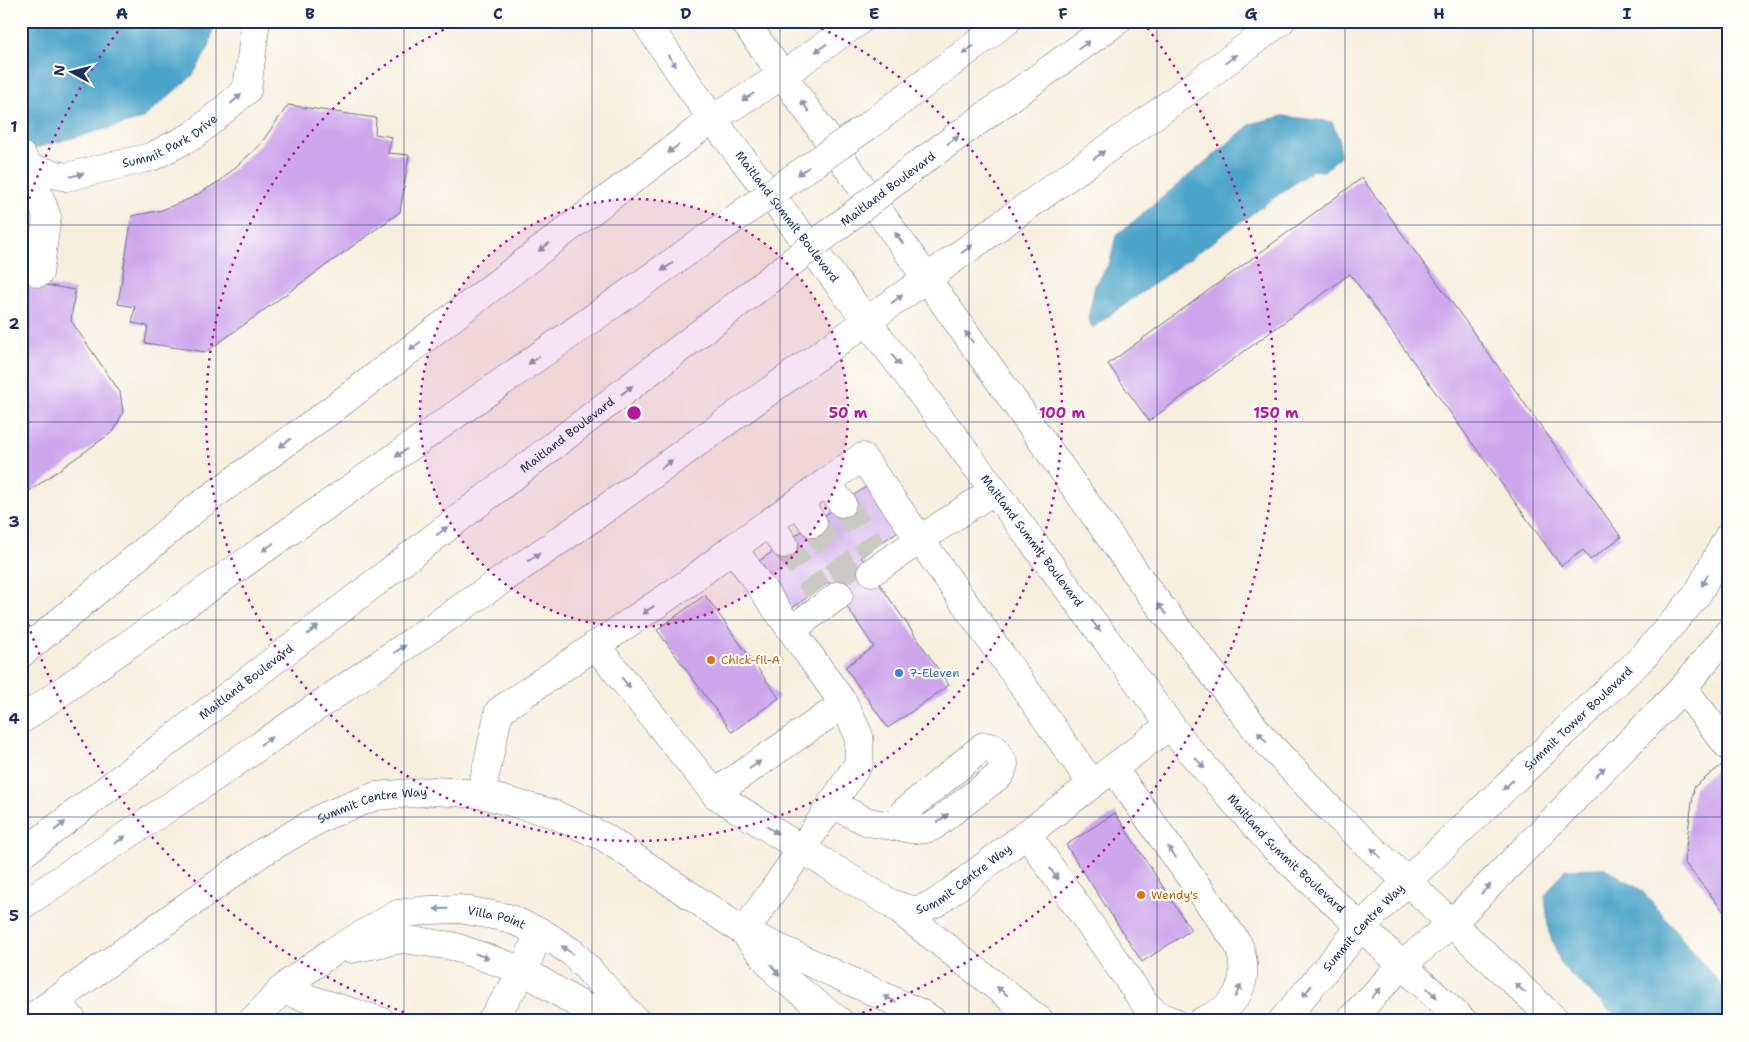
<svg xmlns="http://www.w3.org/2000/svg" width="1749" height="1042" font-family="'Shantell Sans',sans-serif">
<rect width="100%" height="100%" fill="#fdfcf7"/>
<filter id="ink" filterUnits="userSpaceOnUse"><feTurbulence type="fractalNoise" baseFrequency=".02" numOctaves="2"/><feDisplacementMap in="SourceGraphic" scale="10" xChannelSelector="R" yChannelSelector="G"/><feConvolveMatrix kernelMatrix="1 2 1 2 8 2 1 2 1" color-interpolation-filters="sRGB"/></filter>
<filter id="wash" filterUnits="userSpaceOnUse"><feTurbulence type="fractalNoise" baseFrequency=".0096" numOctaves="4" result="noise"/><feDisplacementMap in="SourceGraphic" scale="20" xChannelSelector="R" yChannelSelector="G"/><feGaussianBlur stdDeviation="1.12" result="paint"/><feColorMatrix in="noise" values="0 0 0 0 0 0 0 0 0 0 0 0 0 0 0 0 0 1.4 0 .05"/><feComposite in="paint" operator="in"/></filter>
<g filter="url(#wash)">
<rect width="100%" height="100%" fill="#f7efde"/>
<g fill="#4ca4c9" stroke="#346a94">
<polygon points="21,21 215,21 209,47 193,75 142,119 28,150 21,155"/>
<polygon points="1283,116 1332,122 1339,139 1340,156 1324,171 1313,170 1092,328 1088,318 1095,286 1110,262 1116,236 1251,124"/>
<polygon points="1605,868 1641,890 1728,993 1728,1021 1621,1021 1562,966 1549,932 1545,896 1565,869"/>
</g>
<g id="blocks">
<g fill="#cda6ec">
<polygon points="288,105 376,118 375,134 392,137 388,153 409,155 400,212 206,352 145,343 148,326 132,323 135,307 118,304 132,216 162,210 191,198 220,181 259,146"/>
<polygon points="1362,178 1621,537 1590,560 1583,550 1561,566 1350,274 1149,421 1108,364"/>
<polygon points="21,281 75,290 71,321 120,392 123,412 114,431 21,497"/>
<polygon points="870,484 901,529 861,557 949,685 888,728 845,667 874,647 839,595 829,582 792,608 759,561"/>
<polygon points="705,595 779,698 732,732 657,630"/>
<polygon points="1728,760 1728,917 1684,862 1694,787"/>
<polygon points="1115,813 1191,930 1142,962 1066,845"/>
</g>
</g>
</g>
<g filter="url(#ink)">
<use href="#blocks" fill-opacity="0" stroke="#68728b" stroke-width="1"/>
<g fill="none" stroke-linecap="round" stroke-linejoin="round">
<g stroke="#cbc9c4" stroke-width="28" stroke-dasharray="28 14" stroke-linecap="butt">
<polyline points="842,503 873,549"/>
<polyline points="813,523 854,584"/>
<polyline points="784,544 818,590"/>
</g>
<defs>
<g id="minor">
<path id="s1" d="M645,21L712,119L867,321L1186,746L1274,847L1463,1021"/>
<polyline points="744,21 1147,589 1262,737 1332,811 1556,1021"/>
<polyline points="712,119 783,75 859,21"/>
<polyline points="22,156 29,168 47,217 39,273"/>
<path id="s2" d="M29,168L66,177L151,157L194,135L247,90L256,21"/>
<polyline points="867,321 1163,109 1281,21"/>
<polyline points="826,483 842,503"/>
<polyline points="799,503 813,523"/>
<polyline points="769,523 784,544"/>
<polyline points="872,572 994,490"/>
<polyline points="792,629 839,595"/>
<polyline points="595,645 716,795 802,849 859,763 859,736 844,704 733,548 862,457 1092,784"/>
<polyline points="1683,688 1728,746"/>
<path d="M1113,768L1238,944C1252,980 1238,1008 1202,1021"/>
<polyline points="481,794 499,711 688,583 733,548"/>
<polyline points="716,795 728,784 844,704"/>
<polyline points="831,804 868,822 911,829 926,829 932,827 1001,774 1004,764 994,748 984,746 904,812 898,827"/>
<polyline points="1027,834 1146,1005 1159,1016 1172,1021"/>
<polyline points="894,906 1040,1021"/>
<path id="s3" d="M744,932L802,849L890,903L915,911L936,903L1170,725"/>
<polyline points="748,937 780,976 839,1021"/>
<polyline points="351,949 402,939 452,946 524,971 577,1003 612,1021"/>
<polyline points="281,990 381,1021"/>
<polyline points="56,999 73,1021"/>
<path id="s4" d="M27,1021L261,853L325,816L376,796L435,791L481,794L551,813L604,837L744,932L922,1014L933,1021"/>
<path id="s5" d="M252,1021L289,983L332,952L398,914L430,910L460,909L508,918L544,934L573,953L636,1021"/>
<polyline points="491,1021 524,971 539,931"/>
<path id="s6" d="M1282,1021L1361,927L1406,882L1643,657L1697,595L1728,537"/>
<polyline points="1349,1021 1402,965 1452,923 1683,688 1728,633"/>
</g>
<g id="highway">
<polyline points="872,123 1007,21"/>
<polyline points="913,168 1117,21"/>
<polyline points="21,654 196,508 334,408 712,119"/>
<polyline points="21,720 707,238"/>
<path id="s7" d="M21,855L752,293"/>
<polyline points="21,906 226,769 598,514 867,321"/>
</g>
</defs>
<use href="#minor" stroke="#68728b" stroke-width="29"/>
<use href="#highway" stroke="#68728b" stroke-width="29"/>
<use href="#minor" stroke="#fff" stroke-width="28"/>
<use href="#highway" stroke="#fff" stroke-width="28"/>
<defs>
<g id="highway-bridge">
<polyline points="707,238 872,123"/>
<polyline points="752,293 913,168"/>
</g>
</defs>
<use href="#highway-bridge" stroke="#68728b" stroke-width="29" stroke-linecap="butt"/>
<use href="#highway-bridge" stroke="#fff" stroke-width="28"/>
</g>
<defs><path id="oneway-solid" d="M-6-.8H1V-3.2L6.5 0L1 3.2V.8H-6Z" transform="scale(1.25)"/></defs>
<g fill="#8d97ae">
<use href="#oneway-solid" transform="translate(1084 45) rotate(-36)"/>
<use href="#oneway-solid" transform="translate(821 48) rotate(144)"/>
<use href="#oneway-solid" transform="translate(968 50) rotate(143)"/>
<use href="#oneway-solid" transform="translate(1231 59) rotate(-37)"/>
<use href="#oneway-solid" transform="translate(672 61) rotate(55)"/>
<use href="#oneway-solid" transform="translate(748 97) rotate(148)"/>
<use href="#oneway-solid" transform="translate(236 99) rotate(-41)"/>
<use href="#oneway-solid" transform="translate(805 106) rotate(-125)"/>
<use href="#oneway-solid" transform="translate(953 140) rotate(-36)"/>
<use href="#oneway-solid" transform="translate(673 149) rotate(143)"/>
<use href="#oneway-solid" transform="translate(1099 155) rotate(-36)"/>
<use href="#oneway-solid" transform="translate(803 171) rotate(145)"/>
<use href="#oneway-solid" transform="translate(77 175) rotate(-14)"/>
<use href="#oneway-solid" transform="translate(899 238) rotate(-125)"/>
<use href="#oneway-solid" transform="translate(544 247) rotate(143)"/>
<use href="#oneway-solid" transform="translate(967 249) rotate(-36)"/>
<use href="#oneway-solid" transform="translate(667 267) rotate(145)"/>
<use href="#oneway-solid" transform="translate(897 299) rotate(-36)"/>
<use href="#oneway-solid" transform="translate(969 337) rotate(-125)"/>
<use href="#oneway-solid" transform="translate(415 346) rotate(143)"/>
<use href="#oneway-solid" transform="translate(534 360) rotate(145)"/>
<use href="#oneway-solid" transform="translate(896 360) rotate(53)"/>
<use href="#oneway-solid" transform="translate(627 390) rotate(-38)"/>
<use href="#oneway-solid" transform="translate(285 443) rotate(144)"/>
<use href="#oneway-solid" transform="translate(401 453) rotate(145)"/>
<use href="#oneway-solid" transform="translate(667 464) rotate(-36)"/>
<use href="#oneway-solid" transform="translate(442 531) rotate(-38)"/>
<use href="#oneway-solid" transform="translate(268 547) rotate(145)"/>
<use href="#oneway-solid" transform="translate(534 557) rotate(-34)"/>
<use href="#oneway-solid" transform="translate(1705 580) rotate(118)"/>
<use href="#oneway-solid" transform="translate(1162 609) rotate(-128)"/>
<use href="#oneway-solid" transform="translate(648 610) rotate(146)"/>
<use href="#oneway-solid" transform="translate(1096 626) rotate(53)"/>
<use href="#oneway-solid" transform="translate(313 630) rotate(-38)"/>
<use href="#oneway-solid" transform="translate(400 649) rotate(-34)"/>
<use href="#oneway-solid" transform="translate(626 683) rotate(51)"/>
<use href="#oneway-solid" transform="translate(1262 737) rotate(-131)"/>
<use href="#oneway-solid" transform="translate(266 741) rotate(-34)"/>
<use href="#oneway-solid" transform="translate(1200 763) rotate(49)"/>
<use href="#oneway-solid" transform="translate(755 765) rotate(-35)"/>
<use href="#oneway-solid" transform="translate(1600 772) rotate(-46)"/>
<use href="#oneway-solid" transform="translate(1508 785) rotate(137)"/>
<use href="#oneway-solid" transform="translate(943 818) rotate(-38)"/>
<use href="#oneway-solid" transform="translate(60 826) rotate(-38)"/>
<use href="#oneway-solid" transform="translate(772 830) rotate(32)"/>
<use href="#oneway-solid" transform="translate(120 840) rotate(-34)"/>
<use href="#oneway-solid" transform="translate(1172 852) rotate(-125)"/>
<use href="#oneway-solid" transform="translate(1376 853) rotate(-136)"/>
<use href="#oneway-solid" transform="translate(1054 874) rotate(55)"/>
<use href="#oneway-solid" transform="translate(1486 889) rotate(-46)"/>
<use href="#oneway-solid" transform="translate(441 909) rotate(179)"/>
<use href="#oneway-solid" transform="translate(567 950) rotate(-145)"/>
<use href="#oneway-solid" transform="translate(482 956) rotate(19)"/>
<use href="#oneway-solid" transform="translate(775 970) rotate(51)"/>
<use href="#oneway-solid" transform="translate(1520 988) rotate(-137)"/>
<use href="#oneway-solid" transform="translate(1002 991) rotate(-142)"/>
<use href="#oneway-solid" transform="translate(1238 991) rotate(-63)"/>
<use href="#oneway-solid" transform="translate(1307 991) rotate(130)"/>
<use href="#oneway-solid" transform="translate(1376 993) rotate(-46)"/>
<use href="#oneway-solid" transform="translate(1432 993) rotate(43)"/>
<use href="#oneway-solid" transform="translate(890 999) rotate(-155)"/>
</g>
</g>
<path fill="none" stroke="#1b2f5e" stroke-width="1" stroke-opacity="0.55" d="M216,21V1021M404,21V1021M592,21V1021M780,21V1021M969,21V1021M1157,21V1021M1345,21V1021M1533,21V1021M21,225H1728M21,422H1728M21,620H1728M21,817H1728"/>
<circle cx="634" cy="413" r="214" fill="#b5179e" fill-opacity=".12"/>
<g fill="none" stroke="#b5179e" stroke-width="2.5" stroke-dasharray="2.5 5">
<circle cx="634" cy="413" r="214"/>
<path d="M808 22A428 428 0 1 1 460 22"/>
<path d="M425 1020A642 642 0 0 1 22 606M22 220A642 642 0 0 1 125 22M1143 22A642 642 0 0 1 843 1020"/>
</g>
<g fill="#e8710a" stroke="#fdfcf7" stroke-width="2">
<circle cx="711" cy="660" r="5"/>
<circle cx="1141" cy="895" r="5"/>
</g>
<circle fill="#3f7fe0" stroke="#fdfcf7" stroke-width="2" cx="899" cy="673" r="5"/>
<g text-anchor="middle" stroke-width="4.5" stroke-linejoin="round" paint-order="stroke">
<g font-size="12" fill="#1b2f5e" stroke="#fdfcf7">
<text dy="4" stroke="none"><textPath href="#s2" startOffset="149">Summit Park Drive</textPath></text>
<text transform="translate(888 189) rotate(-37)" y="4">Maitland Boulevard</text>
<text dy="4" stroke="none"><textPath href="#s1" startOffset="242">Maitland Summit Boulevard</textPath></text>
<text dy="4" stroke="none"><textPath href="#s7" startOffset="689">Maitland Boulevard</textPath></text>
<text dy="4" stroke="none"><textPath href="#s1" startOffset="648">Maitland Summit Boulevard</textPath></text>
<text dy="4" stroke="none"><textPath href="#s7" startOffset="284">Maitland Boulevard</textPath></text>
<text dy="4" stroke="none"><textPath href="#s6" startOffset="424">Summit Tower Boulevard</textPath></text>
<text dy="4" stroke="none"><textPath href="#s4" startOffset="411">Summit Centre Way</textPath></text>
<text dy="4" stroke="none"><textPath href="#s1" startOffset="1052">Maitland Summit Boulevard</textPath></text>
<text dy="4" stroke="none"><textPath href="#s3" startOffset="289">Summit Centre Way</textPath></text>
<text dy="4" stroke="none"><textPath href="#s5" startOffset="282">Villa Point</textPath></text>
<text dy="4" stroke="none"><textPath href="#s6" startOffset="124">Summit Centre Way</textPath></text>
</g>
<g font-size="12" fill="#c56008" stroke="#fdfcf7" text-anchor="start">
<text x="721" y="664">Chick-fil-A</text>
<text x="1151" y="899">Wendy's</text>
</g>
<g font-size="12" fill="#366cbe" stroke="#fdfcf7" text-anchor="start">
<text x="909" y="677">7-Eleven</text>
</g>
</g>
<circle cx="634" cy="413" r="8" fill="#b5179e" stroke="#fdfcf7" stroke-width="2.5"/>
<g font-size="15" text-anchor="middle" font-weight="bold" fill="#b5179e" stroke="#fdfcf7" stroke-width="4.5" stroke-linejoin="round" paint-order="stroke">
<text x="848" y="418">50 m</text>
<text x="1062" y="418">100 m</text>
<text x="1276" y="418">150 m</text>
</g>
<rect width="1749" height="1042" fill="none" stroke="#fdfcf7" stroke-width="55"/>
<g transform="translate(72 72) rotate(277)" stroke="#fdfcf7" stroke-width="4" paint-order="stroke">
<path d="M0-4L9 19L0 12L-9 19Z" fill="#1b2f5e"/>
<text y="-8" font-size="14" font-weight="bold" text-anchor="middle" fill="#1b2f5e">N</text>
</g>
<rect x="28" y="28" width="1694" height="986" fill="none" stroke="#1b2f5e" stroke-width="2"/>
<g font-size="16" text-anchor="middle" font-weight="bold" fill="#1b2f5e">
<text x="122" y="19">A</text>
<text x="310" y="19">B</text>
<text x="498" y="19">C</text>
<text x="686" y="19">D</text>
<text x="874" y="19">E</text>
<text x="1063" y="19">F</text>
<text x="1251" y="19">G</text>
<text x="1439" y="19">H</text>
<text x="1627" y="19">I</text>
<text x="14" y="132">1</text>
<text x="14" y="329">2</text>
<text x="14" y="527">3</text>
<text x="14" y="724">4</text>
<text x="14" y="921">5</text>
</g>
</svg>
